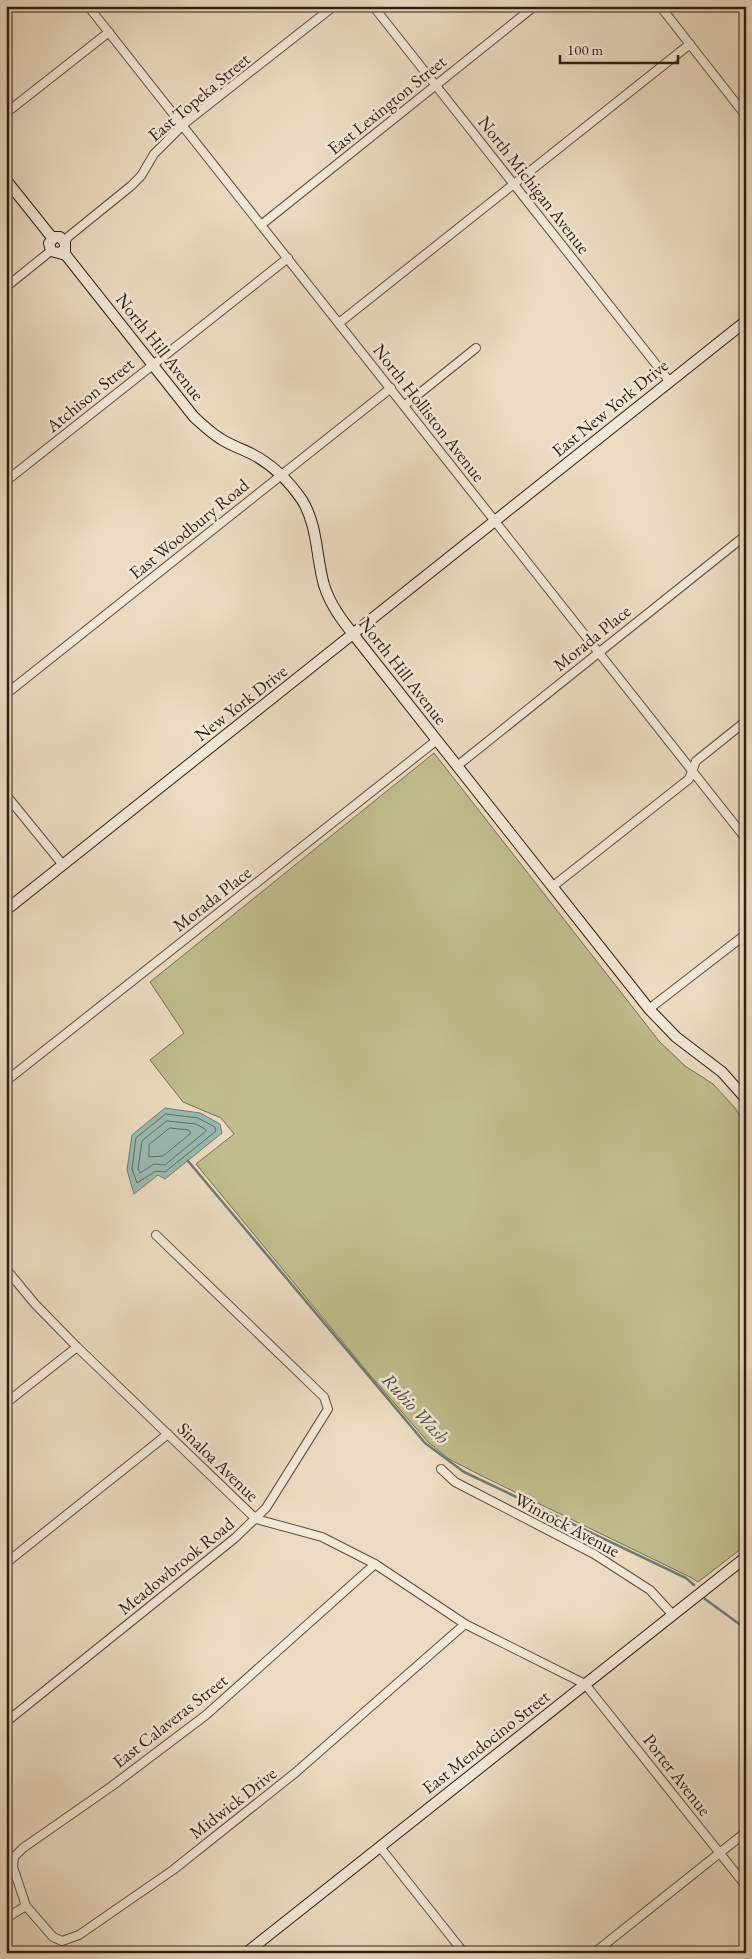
<svg xmlns="http://www.w3.org/2000/svg" width="752" height="1959" font-family="'EB Garamond',serif">
<rect width="100%" height="100%" fill="#ecdbc2"/>
<filter id="stains"><feTurbulence type="fractalNoise" baseFrequency=".004" numOctaves="4"/><feColorMatrix values="0 0 0 0 .2 0 0 0 0 .09 0 0 0 0 .02 0 0 0 .5 -.17"/></filter>
<radialGradient id="worn" r=".72"><stop offset=".6" stop-color="#630" stop-opacity="0"/><stop offset="1" stop-color="#630" stop-opacity=".3"/></radialGradient>
<polygon fill="#c0bd8e" stroke="#766e50" points="434,753 659,1041 685,1066 713,1084 735,1108 746,1125 746,1545 698,1582 690,1577 482,1476 449,1459 428,1442 369,1374 196,1164 234,1134 221,1118 183,1102 150,1060 184,1033 150,982"/>
<polygon fill="#99bbb2" stroke="#6e7c72" points="165,1108 200,1113 220,1124 222,1133 165,1179 158,1175 134,1194 127,1170 132,1135"/>
<g fill="none" stroke-linecap="round" stroke-linejoin="round">
<g stroke="#636c62" stroke-width="1">
<polygon points="166,1114 198,1118 215,1127 216,1131 165,1172 156,1171 137,1183 132,1169 136,1138"/>
<polygon points="167,1121 196,1124 205,1129 206,1131 165,1165 154,1164 140,1173 138,1169 142,1141"/>
<polygon points="170,1128 189,1130 191,1133 163,1156 149,1157 149,1145"/>
</g>
<g stroke="#6e7c72" stroke-width="2.5">
<polyline points="188,1161 425,1443 464,1472 686,1578 694,1585"/>
<polyline points="705,1599 746,1629"/>
</g>
<defs>
<g id="street">
<polyline points="88,6 746,839"/>
<polyline points="373,6 670,382"/>
<polyline points="660,6 746,116"/>
<polyline points="6,113 109,32"/>
<polyline points="261,225 531,9"/>
<polyline points="65,243 68,237 131,186 141,176 154,154 185,123 334,6"/>
<polyline points="6,287 47,254"/>
<polyline points="339,323 690,44"/>
<polyline points="405,405 476,348"/>
<polyline points="6,481 288,258"/>
<polyline points="6,694 391,388"/>
<polyline points="457,766 746,535"/>
<polyline points="6,795 63,865"/>
<polyline points="552,887 689,779 696,761 746,721"/>
<polyline points="649,1009 746,934"/>
<polyline points="6,1081 437,740"/>
<polyline points="6,1269 35,1304 77,1347 256,1519 322,1537 375,1564 465,1624 585,1684 746,1886"/>
<polyline points="6,1403 77,1347"/>
<polyline points="441,1469 455,1482 594,1554 650,1590 673,1615"/>
<polyline points="6,1563 168,1434"/>
<polyline points="375,1564 206,1715 112,1786 23,1848 14,1857 13,1867 26,1906 53,1937 62,1941 79,1935 173,1870 295,1773 465,1624"/>
<polyline points="6,1722 235,1538 266,1508 328,1409 324,1397 156,1235"/>
<polyline points="380,1847 464,1953"/>
<polyline points="6,1918 26,1906"/>
<polyline points="594,1953 746,1832"/>
</g>
<g id="secondary">
<polyline points="6,180 50,235"/>
<path d="M65,249V254L194,417C203,425 211,433 221,439C230,445 242,449 252,454C273,465 289,481 302,500C318,526 316,557 324,585C330,604 341,619 353,634L649,1009L676,1037L722,1072L746,1099"/>
<polyline points="60,253 65,249 65,243 60,237 55,237 49,243 51,251 66,255"/>
<polyline points="6,910 746,321"/>
<polyline points="246,1953 746,1557"/>
</g>
</defs>
<use href="#street" stroke="#5d4d3e" stroke-width="10"/>
<use href="#secondary" stroke="#2d1e12" stroke-width="12"/>
<use href="#street" stroke="#f3e8d7" stroke-width="8"/>
<use href="#secondary" stroke="#f3e8d7" stroke-width="10"/>
</g>
<g text-anchor="middle" stroke-width="5" stroke-linejoin="round" paint-order="stroke">
<g font-size="18" fill="#2d1e12" stroke="#f3e8d7">
<text transform="translate(199 97) rotate(-40)" y="6">East Topeka Street</text>
<text transform="translate(387 105) rotate(-39)" y="6">East Lexington Street</text>
<text transform="translate(534 185) rotate(52)" y="6">North Michigan Avenue</text>
<text transform="translate(160 347) rotate(52)" y="6">North Hill Avenue</text>
<text transform="translate(90 395) rotate(-39)" y="6">Atchison Street</text>
<text transform="translate(610 408) rotate(-39)" y="6">East New York Drive</text>
<text transform="translate(429 413) rotate(52)" y="6">North Holliston Avenue</text>
<text transform="translate(189 529) rotate(-39)" y="6">East Woodbury Road</text>
<text transform="translate(592 638) rotate(-39)" y="6">Morada Place</text>
<text transform="translate(403 671) rotate(52)" y="6">North Hill Avenue</text>
<text transform="translate(241 703) rotate(-38)" y="6">New York Drive</text>
<text transform="translate(212 899) rotate(-38)" y="6">Morada Place</text>
<text transform="translate(218 1462) rotate(44)" y="6">Sinaloa Avenue</text>
<text transform="translate(567 1525) rotate(28)" y="6">Winrock Avenue</text>
<text transform="translate(176 1566) rotate(-39)" y="6">Meadowbrook Road</text>
<text transform="translate(170 1721) rotate(-38)" y="6">East Calaveras Street</text>
<text transform="translate(486 1742) rotate(-38)" y="6">East Mendocino Street</text>
<text transform="translate(677 1775) rotate(52)" y="6">Porter Avenue</text>
<text transform="translate(233 1803) rotate(-38)" y="6">Midwick Drive</text>
</g>
<g font-size="19" font-style="italic" fill="#4d4d42" stroke="#f3e8d7">
<text transform="translate(416 1408) rotate(47)" y="7">Rubio Wash</text>
</g>
</g>
<rect width="752" height="1959" fill="none" stroke="#ecdbc2" stroke-width="25"/>
<rect x="8" y="8" width="737" height="1944" fill="none" stroke="#2d1e12" stroke-width="2.5"/>
<rect x="12" y="12" width="727" height="1934" fill="none" stroke="#2d1e12"/>
<path d="M560 55v8h118v-8" fill="none" stroke="#2d1e12" stroke-width="2.5"/>
<text x="567" y="55" font-size="15" fill="#2d1e12" stroke="#f3e8d7" stroke-width="4" paint-order="stroke">100 m</text>
<rect width="100%" height="100%" filter="url(#stains)"/>
<rect width="100%" height="100%" fill="url(#worn)"/>
</svg>
